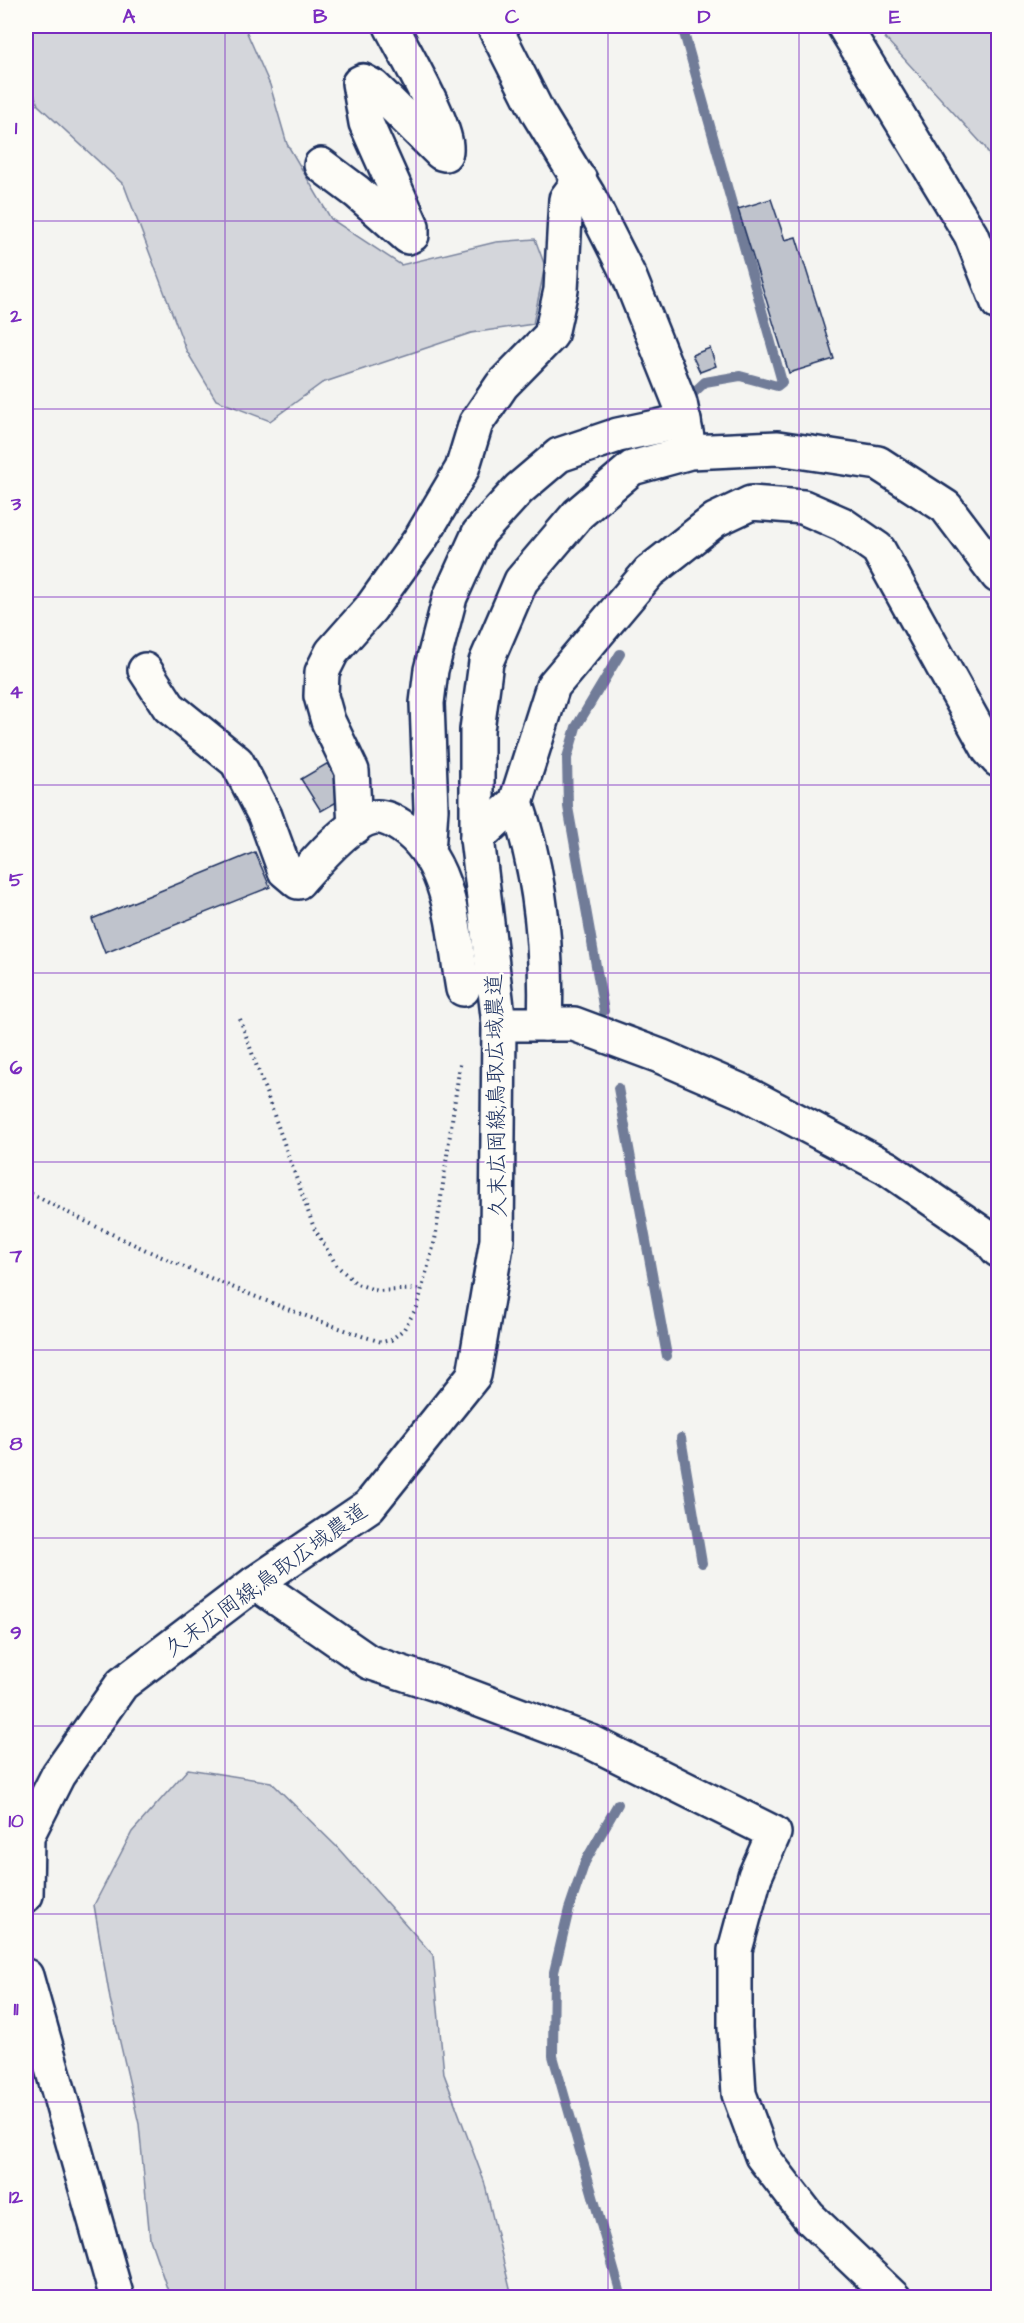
<svg xmlns="http://www.w3.org/2000/svg" width="1024" height="2323" font-family="'Architects Daughter','Klee One',sans-serif">
<rect width="100%" height="100%" fill="#f4f4f1"/>
<filter id="ink" filterUnits="userSpaceOnUse"><feTurbulence type="fractalNoise" baseFrequency=".0167" numOctaves="2"/><feDisplacementMap in="SourceGraphic" scale="12" xChannelSelector="R" yChannelSelector="G"/><feConvolveMatrix kernelMatrix="1 2 1 2 8 2 1 2 1" color-interpolation-filters="sRGB"/></filter>
<g filter="url(#ink)">
<g fill="#d4d6db" stroke="#78829c" stroke-width="1.5">
<polygon points="26,26 244,26 270,85 287,144 331,219 401,265 496,242 535,239 545,266 533,324 471,333 322,383 270,421 216,400 186,350 124,185 38,105 26,71"/>
<polygon points="883,26 998,26 998,173 985,147 885,38"/>
<polygon points="188,1769 271,1782 337,1847 433,1955 444,2074 484,2181 512,2297 170,2297 150,2239 139,2124 110,1999 94,1905 132,1832"/>
</g>
<g fill="none" stroke-linecap="round" stroke-linejoin="round">
<g stroke="#717c98" stroke-width="10">
<polyline points="682,26 782,382 777,386 740,376 705,382 688,398"/>
<polyline points="604,1011 568,807 567,758 576,727 620,654"/>
<polyline points="618,1088 667,1356"/>
<polyline points="681,1438 702,1563"/>
<polyline points="618,1804 585,1862 569,1909 554,1972 553,2056 622,2298"/>
</g>
</g>
<g fill="#bfc3cc" stroke="#1b2f5e" stroke-width="1.5">
<polygon points="771,199 785,240 796,237 834,359 789,373 738,209"/>
<polygon points="710,348 716,366 700,372 692,355"/>
<polygon points="330,762 349,795 321,811 301,779"/>
<polygon points="255,852 270,887 105,953 92,919"/>
</g>
<g fill="none" stroke-linecap="round" stroke-linejoin="round">
<defs>
<g id="minor">
<polyline points="494,26 538,113 588,195 630,278 680,403 688,442"/>
<polyline points="844,26 971,235 998,303"/>
<path d="M321,165L357,192L408,237L412,235V226L366,123L359,83L363,81L374,87L441,153L445,154C455,138 401,46 391,26"/>
<path d="M145,670L169,707L237,762L265,816L285,871L298,882C314,864 350,820 375,817C384,816 393,821 401,826C453,860 453,933 463,989"/>
<path d="M516,802C541,874 548,948 545,1024"/>
<polyline points="355,827 352,771 328,721 321,696 322,672 332,652 371,608 421,538 462,469 476,423 502,385 551,335 561,290 566,199 580,180"/>
<polyline points="477,838 516,802 553,686 649,572 715,520 751,503 803,507 842,524 878,549 989,750 998,760"/>
<polyline points="428,852 431,809 427,703 431,670 450,597 479,533 519,489 559,455 618,435 684,421"/>
<polyline points="499,1024 574,1024 660,1056 741,1091 887,1168 987,1237 998,1250"/>
<polyline points="255,1583 369,1662 445,1687 591,1742 774,1833 755,1876 735,1950 735,2028 739,2094 762,2156 809,2217 894,2298"/>
<polyline points="26,1895 27,1836 58,1775 122,1684 255,1583 369,1506 474,1375 497,1240 499,1024 477,838 477,730 486,662 521,581 578,514 632,468 690,452 778,448 878,463 946,507 998,576"/>
<polyline points="26,1976 117,2298"/>
</g>
</defs>
<use href="#minor" stroke="#1b2f5e" stroke-width="38"/>
<g stroke="#1b2f5e" stroke-width="4" stroke-dasharray="1.5 4.5" stroke-linecap="butt">
<polyline points="240,1019 314,1228 337,1266 357,1284 378,1291 423,1289"/>
<path d="M26,1191C134,1248 246,1296 362,1336L382,1342L391,1340L404,1329L417,1307L435,1240L460,1064"/>
</g>
<use href="#minor" stroke="#fdfcf7" stroke-width="33"/>
</g>
</g>
<path fill="none" stroke="#7b2cbf" stroke-width="1.5" stroke-opacity="0.55" d="M225,26V2298M416,26V2298M608,26V2298M799,26V2298M26,221H998M26,409H998M26,597H998M26,785H998M26,973H998M26,1162H998M26,1350H998M26,1538H998M26,1726H998M26,1914H998M26,2102H998"/>
<g text-anchor="middle" stroke-width="4.5" stroke-linejoin="round" paint-order="stroke">
<g font-size="22" fill="#1b2f5e" stroke="#fdfcf7">
<text transform="translate(495 1096) rotate(-91)" y="8">久末広岡線;鳥取広域農道</text>
<text transform="translate(265 1579) rotate(-36)" y="8">久末広岡線;鳥取広域農道</text>
</g>
</g>
<rect width="1024" height="2323" fill="none" stroke="#fdfcf7" stroke-width="66"/>
<rect x="33" y="33" width="958" height="2257" fill="none" stroke="#7b2cbf" stroke-width="2"/>
<g font-size="20" text-anchor="middle" font-weight="bold" fill="#7b2cbf">
<text x="129" y="23">A</text>
<text x="320" y="23">B</text>
<text x="512" y="23">C</text>
<text x="704" y="23">D</text>
<text x="895" y="23">E</text>
<text x="16" y="134">1</text>
<text x="16" y="322">2</text>
<text x="16" y="510">3</text>
<text x="16" y="698">4</text>
<text x="16" y="886">5</text>
<text x="16" y="1074">6</text>
<text x="16" y="1262">7</text>
<text x="16" y="1450">8</text>
<text x="16" y="1639">9</text>
<text x="16" y="1827">10</text>
<text x="16" y="2015">11</text>
<text x="16" y="2203">12</text>
</g>
</svg>
